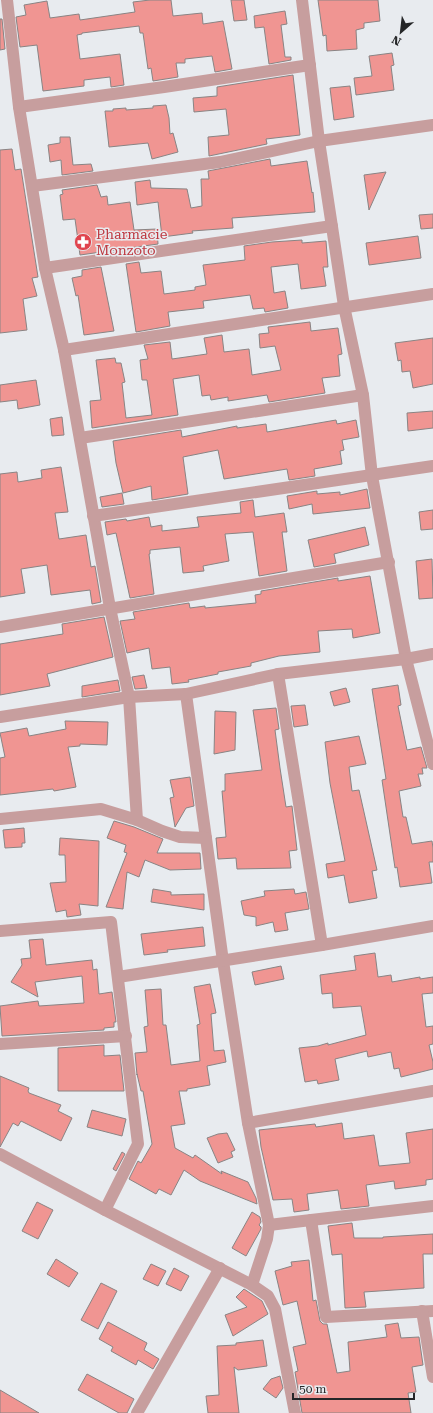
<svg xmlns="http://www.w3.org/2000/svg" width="433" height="1413" font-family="'Roboto Serif',serif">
<rect width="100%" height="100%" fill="#e8ebef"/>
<g fill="#f09592" stroke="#898484">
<polygon points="150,0 171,0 173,16 202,13 203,24 223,21 232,69 215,72 212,56 185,59 185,63 176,63 178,77 153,81 151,68 148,69 143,33 140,33 139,26 82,33 82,34 77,35 80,59 120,54 124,85 111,87 110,77 84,80 84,86 43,91 37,45 20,47 16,17 26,15 24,5 47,1 50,18 79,14 80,20 135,12 133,2"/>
<polygon points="231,0 244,0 247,20 234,21"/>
<polygon points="318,0 378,0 380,21 364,23 364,28 356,30 357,49 327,51 326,35 323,36"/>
<polygon points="285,11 287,24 281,25 285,57 291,57 291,60 269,64 264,27 255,28 254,16"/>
<polygon points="0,19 2,19 5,49 0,50"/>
<polygon points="392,53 394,65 391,66 394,90 356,95 354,78 372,76 369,56"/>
<polygon points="293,75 300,135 266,139 267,144 209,156 208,137 229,135 226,109 194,112 193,98 217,96 217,87"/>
<polygon points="350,86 354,117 334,120 330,88"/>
<polygon points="166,105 169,118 170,134 173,133 178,152 152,159 148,143 109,147 105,111 113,111 113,109 126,108 126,110 153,108 153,106"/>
<polygon points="60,137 70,137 73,165 91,164 93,171 62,175 61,160 50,162 48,145 60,143"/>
<polygon points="12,149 15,170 21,169 38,277 32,278 37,296 23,299 27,330 0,333 0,150"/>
<polygon points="270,159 271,166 307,161 312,193 313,192 315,212 232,218 233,228 192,231 193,233 162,237 158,202 137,205 135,182 150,180 151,188 187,189 191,208 202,206 201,179 209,179 208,171"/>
<polygon points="386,172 369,210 364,175"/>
<polygon points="97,185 101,197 107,196 108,205 130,202 134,230 157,229 158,244 80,255 75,219 63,220 60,195 63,194 62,190"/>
<polygon points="433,214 433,228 421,229 419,215"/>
<polygon points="418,236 421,258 369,265 366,243"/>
<polygon points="302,240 302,243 326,241 328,267 323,267 326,286 301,289 298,264 271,267 274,293 285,291 288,308 265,312 264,308 253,309 250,295 203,301 204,308 168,312 170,326 136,332 126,264 139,262 141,273 161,271 164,294 195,290 195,287 206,285 203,265 245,260 244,246 272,242"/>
<polygon points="101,267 114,331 84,335 78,295 76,296 72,278 82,276 82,270"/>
<polygon points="310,322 311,331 338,328 342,354 338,355 340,376 322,378 325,393 269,402 267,395 228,401 228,397 211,400 210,395 202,396 199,375 173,379 178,415 92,428 90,401 101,400 96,360 115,358 116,363 121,363 125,382 122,383 126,418 152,415 147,380 142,380 140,360 148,359 144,345 170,342 172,359 207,354 204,338 222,335 224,352 249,349 252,375 281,370 275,346 260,348 259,334 269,333 268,327"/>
<polygon points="433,338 433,384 413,388 410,371 402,372 401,360 398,361 395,343"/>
<polygon points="36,380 40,405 18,409 17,400 0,402 0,385"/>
<polygon points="433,411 433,428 408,431 407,413"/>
<polygon points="62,417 64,435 52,436 50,419"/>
<polygon points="336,420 337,424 356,420 359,437 342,440 344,450 340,451 342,464 314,469 315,476 289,480 287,469 224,479 218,450 183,457 188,494 152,500 151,486 123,493 116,463 113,441 181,430 182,437 237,426 237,428 266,424 267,432"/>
<polygon points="61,467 68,512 55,513 59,539 86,535 91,567 95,566 101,602 92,604 90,590 51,595 47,565 21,569 25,593 0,597 0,474 17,472 18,482 42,478 41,470"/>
<polygon points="367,489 370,508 313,514 312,504 289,509 287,496 317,491 317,494 340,492 340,495"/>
<polygon points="122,493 124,504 102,507 100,497"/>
<polygon points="253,500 255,517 284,513 287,532 282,532 287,571 259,576 253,532 225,534 229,561 203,566 204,571 183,573 180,547 150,550 150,554 149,554 154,594 130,598 116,533 107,535 105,522 126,519 127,521 149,517 151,527 162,525 162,531 199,527 197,517 241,513 240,502"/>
<polygon points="433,510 433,529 421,530 419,512"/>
<polygon points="365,527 369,545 334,554 336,563 314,567 308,540"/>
<polygon points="432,559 433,598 419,599 416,561"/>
<polygon points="370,576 380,633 353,638 352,629 318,631 320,652 279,656 251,663 251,666 218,672 218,674 188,680 189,682 172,684 170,667 152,669 149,648 127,653 120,621 135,619 133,612 189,603 190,608 205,606 205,608 256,603 255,595 261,594 261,591 338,578 338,581"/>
<polygon points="104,617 113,657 47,674 50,686 0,695 0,644 63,634 62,624"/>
<polygon points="144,675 147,688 135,689 132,677"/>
<polygon points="118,680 120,691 82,697 82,686"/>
<polygon points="398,685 401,705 398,706 407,750 421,747 427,768 422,768 423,774 418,774 421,786 399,791 403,817 406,817 412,844 432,841 433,848 433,862 429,862 432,883 400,887 397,867 395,868 382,780 386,779 372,689"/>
<polygon points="346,688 350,702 334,706 330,692"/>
<polygon points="305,705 308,725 294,727 291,706"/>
<polygon points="276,708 279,729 275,730 280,768 286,807 292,806 297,850 289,851 291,868 237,869 236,858 218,859 216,838 226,837 222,791 225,791 225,774 262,770 253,710"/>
<polygon points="215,711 236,712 235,750 214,754"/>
<polygon points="65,721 108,722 107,745 80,744 80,746 68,747 76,787 54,791 53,789 0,795 0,758 5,757 0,733 27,728 29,736 66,729"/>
<polygon points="359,736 366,764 349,767 352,791 359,790 377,870 372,871 377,898 349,903 344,875 328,878 326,864 345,861 330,783 325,742"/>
<polygon points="190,777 194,806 186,808 175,827 170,798 174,797 170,780"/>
<polygon points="114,821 134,827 163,839 157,853 200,853 201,869 170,870 145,860 139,877 127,872 123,909 106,907 127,853 124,852 126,845 107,838"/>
<polygon points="24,828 25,843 22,843 22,847 5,848 3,830"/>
<polygon points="60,838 99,841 98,906 79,904 81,915 67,917 66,910 56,912 50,883 66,882 65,855 59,855"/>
<polygon points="153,889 171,892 171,895 204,894 204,910 151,902"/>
<polygon points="294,889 295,894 306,892 309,909 285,913 288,930 275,932 273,922 256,926 256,917 244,915 241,901 265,896 264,891"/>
<polygon points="203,927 205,946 167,950 168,952 144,955 141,934"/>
<polygon points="43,939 46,965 92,960 93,970 97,969 99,994 112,992 116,1022 114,1022 114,1027 104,1028 104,1030 2,1036 0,1006 38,1001 39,1006 84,1003 82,976 35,982 38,997 11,982 22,965 21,959 31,958 29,940"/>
<polygon points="375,953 378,977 391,975 392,982 420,977 420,979 433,977 433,993 422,994 426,1027 433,1026 433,1044 429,1045 433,1062 433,1069 401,1077 399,1068 394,1069 391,1052 368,1057 367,1051 335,1059 339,1080 318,1084 317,1080 305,1082 299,1048 318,1046 328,1043 328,1045 366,1035 361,1006 333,1008 332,993 322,994 320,975 356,970 354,956"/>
<polygon points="281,966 284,979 255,985 252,972"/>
<polygon points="210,984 216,1013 211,1014 214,1051 224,1050 226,1062 207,1066 210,1085 187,1089 187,1091 179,1091 185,1124 171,1126 175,1148 193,1158 195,1155 222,1174 221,1171 248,1182 256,1198 257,1204 200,1181 184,1170 171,1195 159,1189 156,1194 129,1179 138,1161 141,1163 152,1144 143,1091 141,1091 137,1074 137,1075 135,1053 147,1052 144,1027 148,1026 145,990 161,989 163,1025 166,1025 171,1065 200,1061 197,1025 200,1024 194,987"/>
<polygon points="104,1045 104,1056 120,1055 124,1091 58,1091 58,1048"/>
<polygon points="0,1076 29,1088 28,1091 29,1093 61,1105 58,1111 72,1118 61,1141 21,1121 18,1126 13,1123 0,1147"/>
<polygon points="92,1110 126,1119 122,1136 87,1127"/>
<polygon points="342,1123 344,1139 374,1135 379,1166 410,1163 406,1133 433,1129 433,1179 426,1180 426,1185 395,1189 394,1181 366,1185 369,1206 341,1209 338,1190 307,1194 309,1210 294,1212 292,1199 273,1200 261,1147 259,1130 315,1124 316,1127"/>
<polygon points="227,1133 235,1150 231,1152 233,1157 218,1163 207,1138 218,1134"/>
<polygon points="122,1152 125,1154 116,1171 113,1169"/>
<polygon points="37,1202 53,1210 38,1239 22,1231"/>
<polygon points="252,1212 260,1217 261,1222 259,1225 261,1227 261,1229 246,1256 232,1248"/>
<polygon points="352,1223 354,1238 383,1238 383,1237 433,1234 433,1254 423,1254 424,1288 364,1292 366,1307 345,1308 342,1254 332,1255 328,1226"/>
<polygon points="56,1259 78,1273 69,1287 47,1274"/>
<polygon points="309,1260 313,1301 316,1300 320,1321 323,1324 327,1324 337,1373 350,1371 348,1342 387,1337 385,1325 398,1323 401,1338 419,1337 423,1365 412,1367 416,1392 408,1393 411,1413 302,1413 295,1372 298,1371 293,1347 306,1344 297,1301 283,1305 275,1271 292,1266 291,1262"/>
<polygon points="151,1264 166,1271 158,1286 143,1279"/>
<polygon points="174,1268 189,1276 181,1291 166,1284"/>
<polygon points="101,1283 117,1291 98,1329 81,1320"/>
<polygon points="244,1289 262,1301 268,1314 233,1336 225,1315 247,1307 236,1297"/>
<polygon points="108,1322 147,1343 144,1350 159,1359 153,1369 138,1360 136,1365 111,1351 113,1347 99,1339"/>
<polygon points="263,1340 267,1366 238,1370 234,1367 239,1413 208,1413 206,1396 219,1395 217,1346 236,1345 236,1343"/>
<polygon points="87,1374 134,1399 127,1413 119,1413 78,1390"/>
<polygon points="280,1376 283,1388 276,1398 263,1389 271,1379"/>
<polygon points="0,1390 39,1413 0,1413"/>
</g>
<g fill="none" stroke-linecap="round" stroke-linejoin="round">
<g stroke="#c79e9e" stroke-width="12">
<polyline points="7,0 19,107 45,268 64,350 110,608 129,697 137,820"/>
<polyline points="302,0 319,141 344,306 363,395 372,476 406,659 433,764"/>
<polyline points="19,107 164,87 310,65"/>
<polyline points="32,186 220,162 319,141 433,125"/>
<polyline points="45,268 332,226"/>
<polyline points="64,350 433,294"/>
<polyline points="80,438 363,395"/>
<polyline points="93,516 433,466"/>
<polyline points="0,627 389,562"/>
<polyline points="278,674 322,945"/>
<polyline points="186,694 223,961 248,1123 269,1225 267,1239 252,1285"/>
<polyline points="0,717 129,697 186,694 278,674 406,659 433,654"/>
<polyline points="0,819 101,809 137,820 162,831 180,837 206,838"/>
<polyline points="0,931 111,922 138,1144 105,1210"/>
<polyline points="118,977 322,945 433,926"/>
<polyline points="0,1044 126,1036"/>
<polyline points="248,1123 433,1091"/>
<polyline points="0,1154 105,1210 252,1285 268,1296 275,1309 295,1413"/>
<polyline points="311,1220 433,1206"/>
<polyline points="269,1225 311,1220 326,1317 433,1311"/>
<polyline points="422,1311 433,1377"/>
<polyline points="137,1413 220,1268"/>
</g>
</g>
<defs>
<symbol id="pharmacy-disc" viewBox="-11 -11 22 22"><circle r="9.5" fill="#e0444e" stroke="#e8ebef"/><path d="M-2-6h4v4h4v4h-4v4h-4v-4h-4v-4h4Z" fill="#fff"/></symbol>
</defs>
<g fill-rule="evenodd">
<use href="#pharmacy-disc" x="73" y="232" width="20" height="20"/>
</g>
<g text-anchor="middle" stroke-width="3" stroke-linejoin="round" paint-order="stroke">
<g font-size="14" fill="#be3a42" stroke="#e8ebef" text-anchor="start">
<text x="96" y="239">Pharmacie<tspan x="96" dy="16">Monzoto</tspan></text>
</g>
</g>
<g transform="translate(401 32) rotate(208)" stroke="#e8ebef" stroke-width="3" paint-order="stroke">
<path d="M0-3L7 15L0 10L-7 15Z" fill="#252628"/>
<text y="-6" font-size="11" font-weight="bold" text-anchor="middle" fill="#252628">N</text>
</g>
<path d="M293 1393v6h121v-6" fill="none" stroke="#252628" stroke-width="2"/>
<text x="299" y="1393" font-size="12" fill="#252628" stroke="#e8ebef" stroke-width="3" paint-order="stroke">50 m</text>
</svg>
